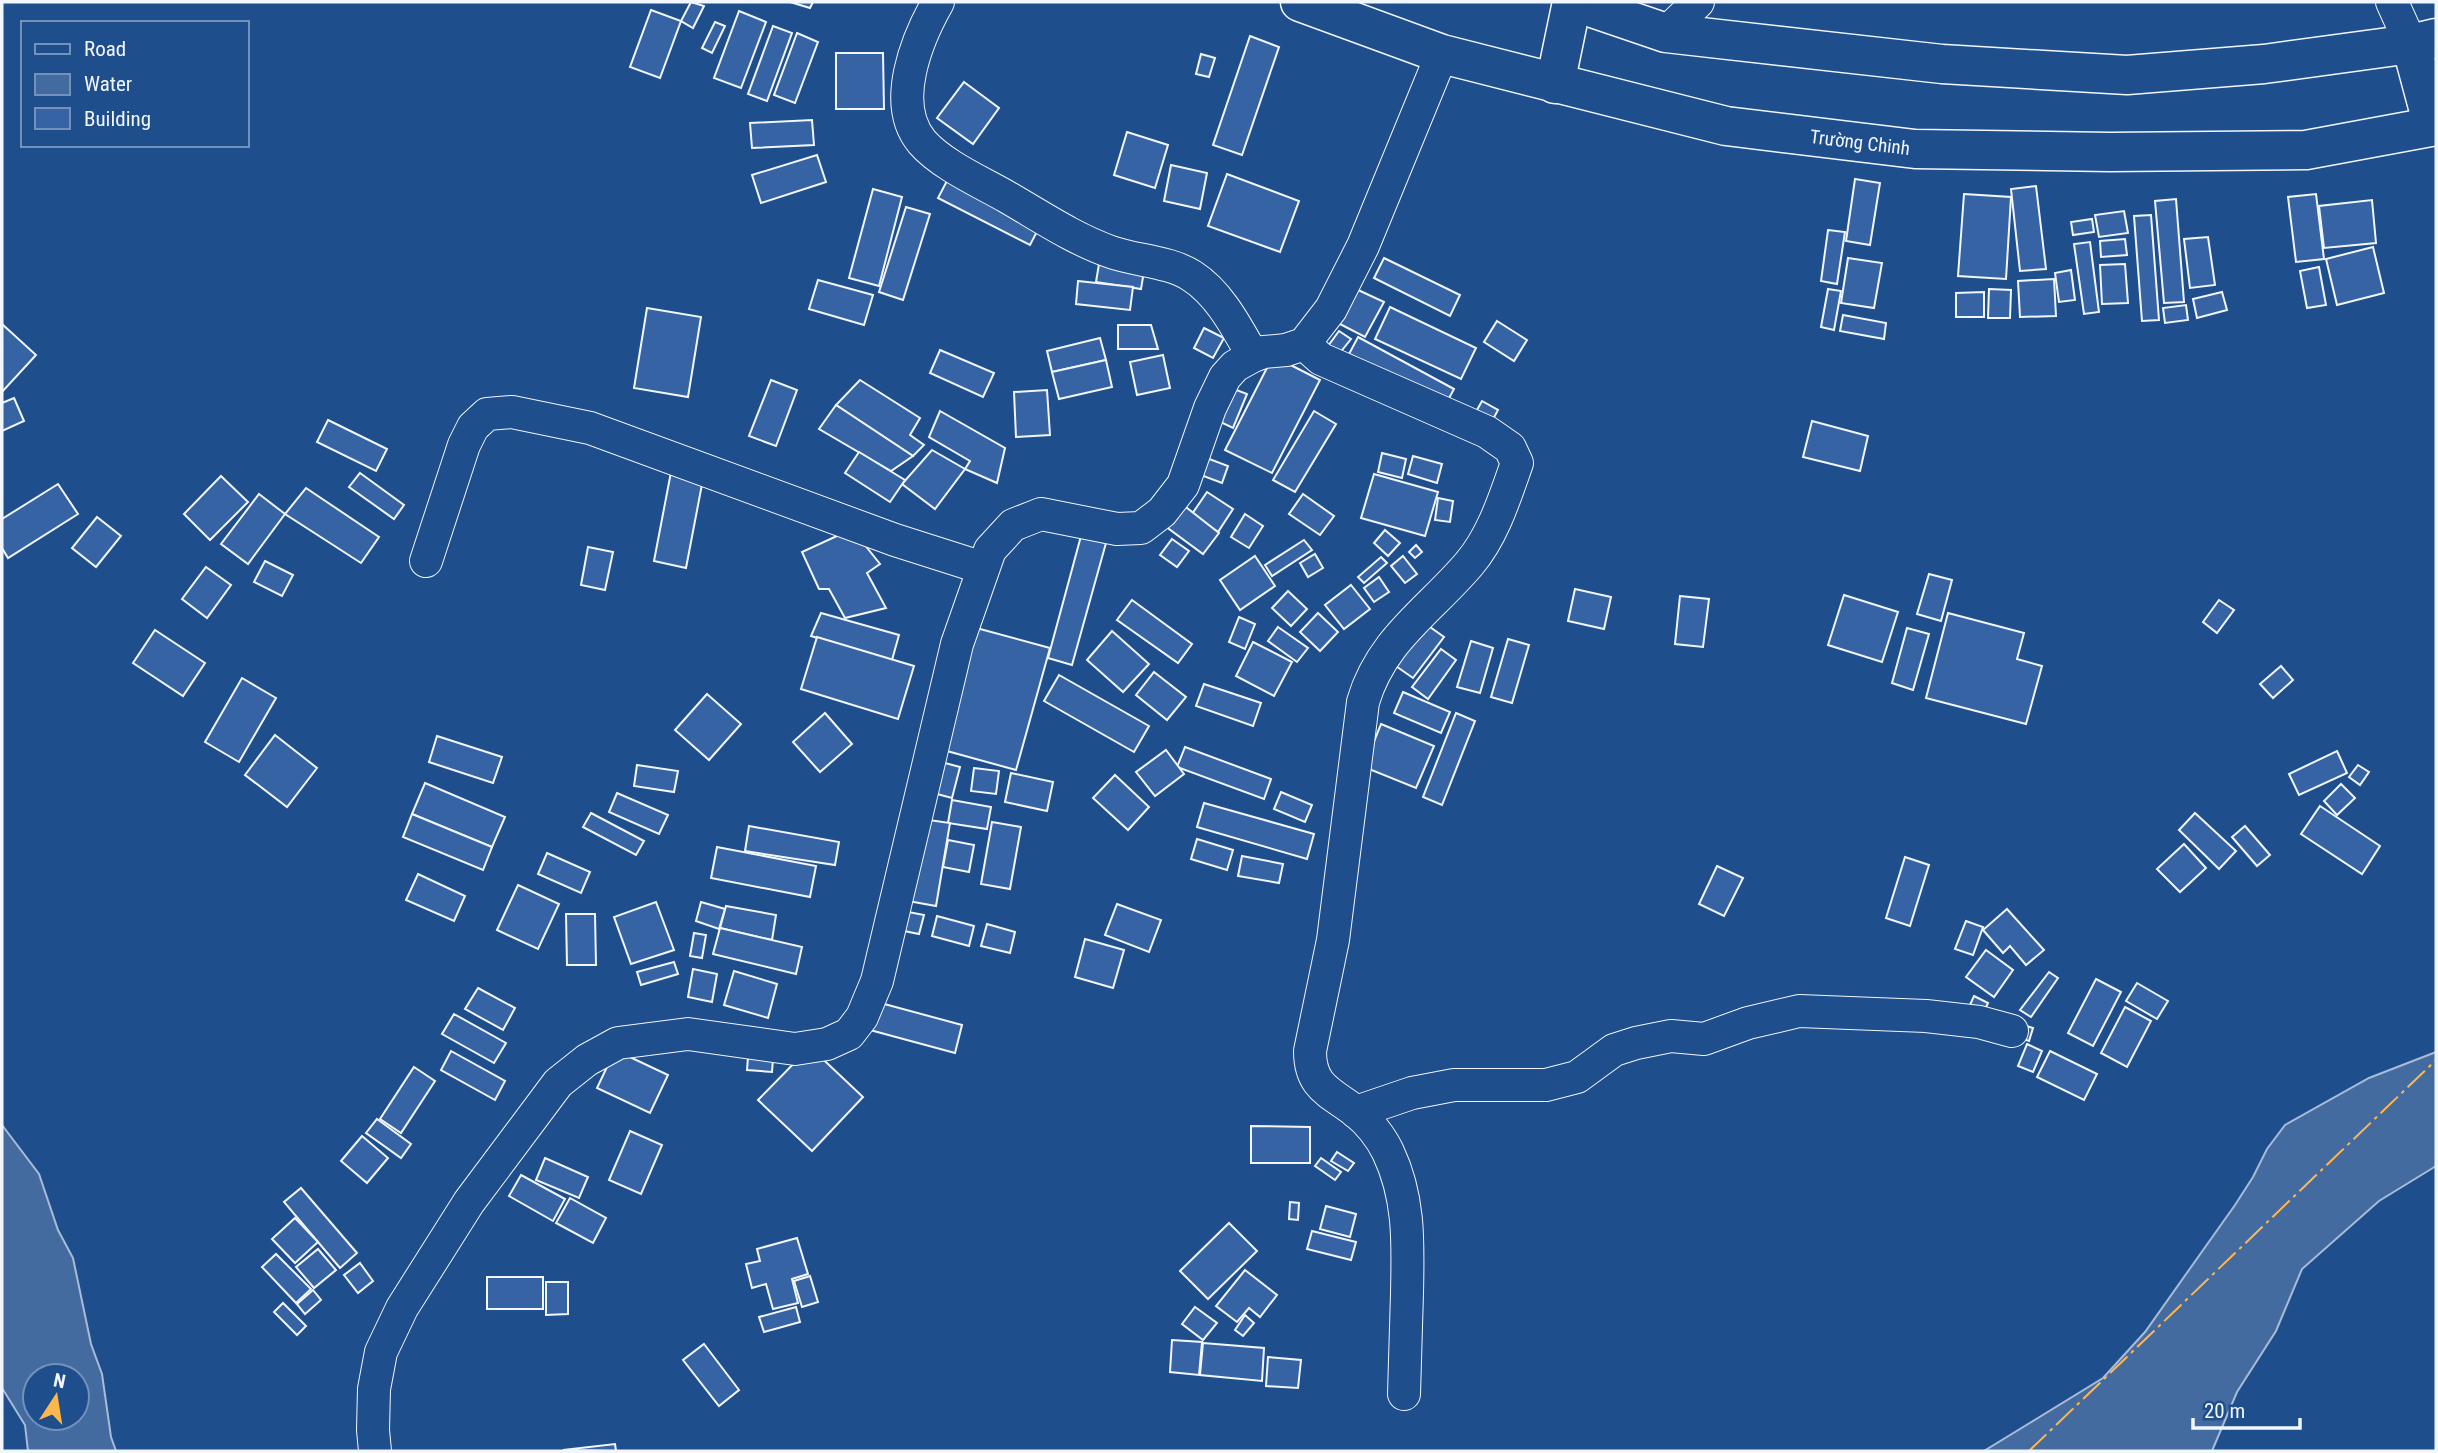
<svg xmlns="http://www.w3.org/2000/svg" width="2438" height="1453" font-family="'Roboto Condensed',sans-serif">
<rect width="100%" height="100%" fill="#1f4e8c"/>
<g fill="#446ba0" stroke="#a8bbd7" stroke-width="2" fill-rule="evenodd">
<polygon points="2436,1052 2436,1166 2379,1201 2302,1269 2276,1331 2237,1392 2212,1451 1984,1451 2103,1378 2145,1332 2235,1205 2253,1177 2267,1149 2285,1125 2369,1078"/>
<path d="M2,1125L39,1174L58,1230L73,1258L91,1344L102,1374L111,1437L116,1451H28L25,1425L2,1388ZM35,1376H77V1418H35Z"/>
</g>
<g fill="#3563a3" stroke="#f2f6ff" stroke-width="2">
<polygon points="691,2 704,6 693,28 681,21"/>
<polygon points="790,2 813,2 810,8"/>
<polygon points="651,10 681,21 660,78 630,67"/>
<polygon points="739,11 766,22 741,88 714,78"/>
<polygon points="715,22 725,26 712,53 702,48"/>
<polygon points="773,26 792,33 767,101 748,94"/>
<polygon points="797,33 818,42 795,103 774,95"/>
<polygon points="1250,36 1279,47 1242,155 1213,145"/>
<polygon points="836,53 883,53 884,109 836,109"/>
<polygon points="1201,54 1215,58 1209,77 1196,74"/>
<polygon points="964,82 999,108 973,144 937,118"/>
<polygon points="812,120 814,145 752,148 750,123"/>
<polygon points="1127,132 1168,145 1155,188 1114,175"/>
<polygon points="817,155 826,182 761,203 752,175"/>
<polygon points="1171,165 1207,173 1200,209 1164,201"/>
<polygon points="1227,174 1299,201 1280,252 1208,226"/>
<polygon points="950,175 1042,222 1030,245 938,198"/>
<polygon points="1855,179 1880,183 1870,245 1846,241"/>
<polygon points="2036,186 2046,269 2020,271 2011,189"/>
<polygon points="873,189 902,197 879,286 849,278"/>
<polygon points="1964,194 2011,197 2006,279 1958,276"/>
<polygon points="2316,194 2324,259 2296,262 2288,197"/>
<polygon points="2176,199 2184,302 2164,303 2155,201"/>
<polygon points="2372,200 2376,243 2324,248 2319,206"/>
<polygon points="906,207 930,214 903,300 879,292"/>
<polygon points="2124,211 2128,233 2099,237 2095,215"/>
<polygon points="2151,215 2159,320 2142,321 2134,216"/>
<polygon points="2092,219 2094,232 2073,235 2071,222"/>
<polygon points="1828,230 1845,232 1837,284 1821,281"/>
<polygon points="2208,237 2215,285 2190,288 2184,239"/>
<polygon points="2125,239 2127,255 2101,257 2100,241"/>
<polygon points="2090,242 2099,312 2084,314 2074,244"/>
<polygon points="2373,247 2384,293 2337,305 2326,259"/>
<polygon points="1100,258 1145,265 1141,289 1096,282"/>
<polygon points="1384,258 1460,295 1450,316 1374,278"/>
<polygon points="1848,258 1882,263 1874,308 1841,303"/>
<polygon points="2125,264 2128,303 2102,304 2100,265"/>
<polygon points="2319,267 2326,305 2307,308 2300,271"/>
<polygon points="2071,270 2075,300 2059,302 2055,273"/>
<polygon points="2054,279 2056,316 2020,317 2018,281"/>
<polygon points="818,280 873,295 864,325 809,309"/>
<polygon points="1078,281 1133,287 1130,310 1076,304"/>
<polygon points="1356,289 1384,302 1365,337 1338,323"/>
<polygon points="1828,289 1841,291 1834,330 1821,327"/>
<polygon points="1989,289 2011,290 2010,318 1988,318"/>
<polygon points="1984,292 1984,317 1956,317 1956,293"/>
<polygon points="2222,292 2227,310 2197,318 2193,299"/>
<polygon points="2186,305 2188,320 2165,323 2163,308"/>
<polygon points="1390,307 1476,348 1461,379 1375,339"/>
<polygon points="647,308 701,317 688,397 634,388"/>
<polygon points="1843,315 1886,323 1884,339 1840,331"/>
<polygon points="1497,321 1527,340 1514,361 1484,342"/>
<polygon points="2,324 36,355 2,392"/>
<polygon points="1118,325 1151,325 1158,349 1118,349"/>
<polygon points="1204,328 1224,338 1213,358 1194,348"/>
<polygon points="1339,331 1351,339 1339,354 1328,346"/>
<polygon points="1358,337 1454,389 1446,404 1349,354"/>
<polygon points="1100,338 1106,360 1052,372 1047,351"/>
<polygon points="940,350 994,373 983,397 930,373"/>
<polygon points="1163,355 1170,388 1137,395 1130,362"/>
<polygon points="1273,356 1320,380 1272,473 1225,450"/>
<polygon points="1106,360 1112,387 1059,399 1052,372"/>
<polygon points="771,380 797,390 776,446 749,436"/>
<polygon points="860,380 920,418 910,435 924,445 913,456 836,405"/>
<polygon points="1226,386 1247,394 1233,428 1212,418"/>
<polygon points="1047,390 1050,435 1016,437 1014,392"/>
<polygon points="14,398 24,421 2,431 2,403"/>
<polygon points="1482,401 1498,410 1490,425 1473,417"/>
<polygon points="836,405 913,456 891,471 819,429"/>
<polygon points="940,411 1005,448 997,483 965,469 970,461 929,437"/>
<polygon points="1314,411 1336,424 1295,492 1273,480"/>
<polygon points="328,420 387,449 376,471 317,442"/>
<polygon points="1812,421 1868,436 1860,471 1803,457"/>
<polygon points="932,450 965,469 935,509 902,484"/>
<polygon points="859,452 905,480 890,502 845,473"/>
<polygon points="1382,453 1406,459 1402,478 1378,472"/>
<polygon points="1413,456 1442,464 1437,483 1408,474"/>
<polygon points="1204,457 1228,466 1222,483 1198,474"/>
<polygon points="671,472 703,479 686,568 654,561"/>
<polygon points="360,473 404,505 394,519 349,487"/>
<polygon points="1374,474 1438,492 1425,536 1361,518"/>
<polygon points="221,476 248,502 210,540 184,514"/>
<polygon points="58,484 78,514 8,558 2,548 2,519"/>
<polygon points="306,488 379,537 361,563 285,514"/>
<polygon points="1207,492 1233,509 1218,532 1192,514"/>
<polygon points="259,494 285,514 248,564 221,544"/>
<polygon points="1303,494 1334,516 1320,535 1289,514"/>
<polygon points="1438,498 1453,501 1450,522 1435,520"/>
<polygon points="1182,504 1219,533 1203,554 1165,526"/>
<polygon points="1245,514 1263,526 1249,548 1231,537"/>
<polygon points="97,517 121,536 96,567 72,548"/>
<polygon points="852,529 880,564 867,573 886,608 845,618 829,589 819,589 802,552"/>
<polygon points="1385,530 1400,543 1388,556 1374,543"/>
<polygon points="1081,536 1106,543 1072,665 1048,658"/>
<polygon points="1172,539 1189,551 1177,567 1160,555"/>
<polygon points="1304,540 1312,550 1272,576 1265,565"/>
<polygon points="1416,545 1422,552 1415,558 1409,552"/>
<polygon points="588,547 613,552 605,590 581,585"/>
<polygon points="1315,554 1323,568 1308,577 1300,563"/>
<polygon points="1255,556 1275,586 1240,610 1220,580"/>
<polygon points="1403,556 1417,574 1405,583 1391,566"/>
<polygon points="1381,557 1387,563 1364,583 1358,577"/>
<polygon points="265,561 293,575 282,596 254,582"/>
<polygon points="206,567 231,585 207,618 182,599"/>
<polygon points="1929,574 1952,580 1941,621 1917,614"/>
<polygon points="1379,577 1389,592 1374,602 1364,588"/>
<polygon points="1351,585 1370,609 1344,629 1325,605"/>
<polygon points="1575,589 1611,597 1604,629 1568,621"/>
<polygon points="1288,591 1307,609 1291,626 1272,608"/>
<polygon points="1844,595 1898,612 1882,662 1828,645"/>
<polygon points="1680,596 1709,599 1703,647 1675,644"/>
<polygon points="1132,600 1192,644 1178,663 1117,620"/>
<polygon points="2219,600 2234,610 2217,633 2203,622"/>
<polygon points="821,613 899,635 892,660 811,636"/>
<polygon points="1318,613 1338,632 1320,651 1300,632"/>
<polygon points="1948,613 2024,633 2017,659 2042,666 2026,724 1926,698"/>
<polygon points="1239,617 1255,624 1245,649 1229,642"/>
<polygon points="1423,622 1444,637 1413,678 1393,664"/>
<polygon points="969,626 1050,648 1016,770 936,748"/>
<polygon points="1278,627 1308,648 1297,662 1268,641"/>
<polygon points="1907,628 1929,634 1913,690 1892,683"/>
<polygon points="155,630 205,663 183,696 133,663"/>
<polygon points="1112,631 1149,664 1123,692 1087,660"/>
<polygon points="817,637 914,666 898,719 801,689"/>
<polygon points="1508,639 1529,645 1512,703 1491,697"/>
<polygon points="1471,641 1493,648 1480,693 1457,687"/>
<polygon points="1253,642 1292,662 1274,696 1236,676"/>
<polygon points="1441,649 1456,660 1428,699 1412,687"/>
<polygon points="2281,666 2293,680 2273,698 2260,684"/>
<polygon points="1154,672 1186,697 1167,720 1136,695"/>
<polygon points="1059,675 1149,726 1134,752 1044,701"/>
<polygon points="242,678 276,698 239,762 205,742"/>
<polygon points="1204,684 1261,703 1253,726 1196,706"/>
<polygon points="1403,692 1450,712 1441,733 1394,713"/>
<polygon points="707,694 741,724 709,760 675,730"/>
<polygon points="825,713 852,744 820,772 793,742"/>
<polygon points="1456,713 1475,721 1442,805 1423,797"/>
<polygon points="1381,724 1434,746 1416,788 1364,767"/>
<polygon points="275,735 317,768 287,807 245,775"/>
<polygon points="437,736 502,757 493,783 429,762"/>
<polygon points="1185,747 1271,779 1264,799 1177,767"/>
<polygon points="1166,750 1184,774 1155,796 1136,772"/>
<polygon points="2337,751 2347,773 2299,795 2289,774"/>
<polygon points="930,759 960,767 952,798 922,790"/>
<polygon points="637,765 678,771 674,792 634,786"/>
<polygon points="2358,765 2369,772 2360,785 2349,777"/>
<polygon points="974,768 999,771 996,794 971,791"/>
<polygon points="1011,773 1053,782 1047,811 1005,802"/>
<polygon points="1115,775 1149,807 1128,830 1093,798"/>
<polygon points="425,783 505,817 492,847 412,814"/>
<polygon points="2341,784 2355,798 2337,815 2324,801"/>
<polygon points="1281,792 1312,805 1305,822 1274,809"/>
<polygon points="617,793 668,815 659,834 609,812"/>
<polygon points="952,800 991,807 987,829 948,823"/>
<polygon points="1204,803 1314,834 1307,859 1197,827"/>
<polygon points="2320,806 2380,846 2362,874 2301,834"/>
<polygon points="591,813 644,841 636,855 583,827"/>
<polygon points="2195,813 2236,851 2219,869 2179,830"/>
<polygon points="412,814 492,847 483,870 403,837"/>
<polygon points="922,819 950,823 936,906 908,901"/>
<polygon points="992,822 1021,827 1010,889 981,884"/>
<polygon points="749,826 839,842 835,865 745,851"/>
<polygon points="2245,826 2270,855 2257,866 2232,837"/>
<polygon points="1197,839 1233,850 1227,870 1191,859"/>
<polygon points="948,840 974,845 969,872 943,867"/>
<polygon points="2184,844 2206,868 2180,892 2157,869"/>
<polygon points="717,847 816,866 810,897 711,878"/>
<polygon points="547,853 590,872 581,893 538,874"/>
<polygon points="1242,856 1283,864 1279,883 1238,876"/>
<polygon points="1905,857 1929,865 1910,926 1886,918"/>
<polygon points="1717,866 1743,878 1724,916 1699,904"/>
<polygon points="418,874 465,896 454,921 406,900"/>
<polygon points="518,885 559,904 538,949 497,930"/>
<polygon points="656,902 674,950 631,964 614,917"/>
<polygon points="701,902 725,909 719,929 696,921"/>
<polygon points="1117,904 1161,920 1149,952 1105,935"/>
<polygon points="726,906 776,915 772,940 720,928"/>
<polygon points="2007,909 2044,950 2026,965 2010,946 2003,953 1983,930"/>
<polygon points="898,910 924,915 919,934 894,929"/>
<polygon points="566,914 595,914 596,965 567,965"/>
<polygon points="937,916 974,926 969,946 932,936"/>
<polygon points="1966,921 1983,927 1973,955 1955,949"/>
<polygon points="987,924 1015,932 1010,953 981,946"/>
<polygon points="720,928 802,947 796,974 713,954"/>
<polygon points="694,933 706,935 702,958 690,956"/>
<polygon points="1085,939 1124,950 1113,988 1075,977"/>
<polygon points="1986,950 2013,970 1994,997 1966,977"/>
<polygon points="674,962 678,974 641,985 637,972"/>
<polygon points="693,969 717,974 712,1002 688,997"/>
<polygon points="734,971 777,984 768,1018 724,1005"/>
<polygon points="2049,972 2058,978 2031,1017 2020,1010"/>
<polygon points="2096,979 2121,992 2093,1046 2068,1033"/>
<polygon points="2137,983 2168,1001 2157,1019 2126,1001"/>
<polygon points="478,988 515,1008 503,1030 465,1009"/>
<polygon points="1974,996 1988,1003 1983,1014 1969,1007"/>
<polygon points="877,1002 962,1025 955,1053 870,1030"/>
<polygon points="2125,1007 2151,1021 2127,1067 2101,1053"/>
<polygon points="454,1014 506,1043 494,1063 442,1034"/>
<polygon points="2020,1024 2033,1028 2029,1041 2015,1036"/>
<polygon points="749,1044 774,1046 772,1072 747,1070"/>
<polygon points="2027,1044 2042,1051 2033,1072 2018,1066"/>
<polygon points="810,1047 863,1097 812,1151 758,1100"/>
<polygon points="615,1050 668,1075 650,1113 597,1088"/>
<polygon points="451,1051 505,1081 495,1100 441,1070"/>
<polygon points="2050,1051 2097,1074 2084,1100 2037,1077"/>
<polygon points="414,1067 435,1081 401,1133 380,1119"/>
<polygon points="377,1119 411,1144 401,1158 366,1133"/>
<polygon points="1251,1126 1310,1127 1310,1163 1251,1163"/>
<polygon points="630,1131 662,1145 641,1194 609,1180"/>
<polygon points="362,1136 388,1158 367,1183 341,1161"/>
<polygon points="1337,1152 1354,1163 1348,1171 1331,1161"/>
<polygon points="545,1158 588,1177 579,1198 536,1180"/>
<polygon points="1321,1158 1341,1172 1335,1180 1315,1166"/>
<polygon points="521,1175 565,1199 553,1221 509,1196"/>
<polygon points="301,1188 357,1253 340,1268 284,1202"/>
<polygon points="570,1198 606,1218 593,1243 556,1223"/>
<polygon points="1290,1202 1299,1203 1298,1220 1289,1219"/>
<polygon points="1326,1206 1356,1214 1350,1237 1320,1229"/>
<polygon points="295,1218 318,1242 295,1263 272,1239"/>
<polygon points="1229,1223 1257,1251 1208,1299 1180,1271"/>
<polygon points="1312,1231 1356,1242 1351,1260 1307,1249"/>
<polygon points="797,1238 808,1274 792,1279 798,1303 773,1309 766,1284 752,1288 746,1264 760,1261 757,1249"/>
<polygon points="318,1249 336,1270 314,1288 296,1267"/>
<polygon points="276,1254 311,1289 296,1303 262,1267"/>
<polygon points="360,1263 373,1281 358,1293 344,1275"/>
<polygon points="1245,1270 1277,1295 1260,1317 1249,1308 1237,1322 1216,1306"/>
<polygon points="810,1276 818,1302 802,1307 794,1281"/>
<rect x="487" y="1277" width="56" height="32"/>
<polygon points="546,1282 568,1282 568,1314 546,1315"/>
<polygon points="313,1290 321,1300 305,1314 297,1304"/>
<polygon points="283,1303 306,1326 297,1335 274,1312"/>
<polygon points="796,1307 800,1322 764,1332 759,1317"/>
<polygon points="1195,1307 1217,1323 1203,1340 1182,1324"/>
<polygon points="1245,1315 1254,1323 1243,1336 1235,1330"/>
<polygon points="1172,1340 1202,1342 1199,1375 1170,1372"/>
<polygon points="1203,1343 1264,1348 1262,1381 1200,1375"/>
<polygon points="704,1344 739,1390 719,1406 683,1360"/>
<polygon points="1268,1357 1301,1360 1298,1388 1266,1386"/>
<polygon points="615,1444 616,1451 563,1450"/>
</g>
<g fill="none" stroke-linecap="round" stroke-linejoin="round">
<defs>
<g id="street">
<path d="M938,2C917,39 890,104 922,142C942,165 981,182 1007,197C1040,216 1074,239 1111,252C1136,261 1169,261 1192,276C1220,294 1237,328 1253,356"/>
<polyline points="2392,2 2411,44"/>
<polyline points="1666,33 1698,2"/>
<path d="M1304,344L1321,359L1487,432L1510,448L1517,463C1505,497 1493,536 1469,564C1429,611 1381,640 1363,702L1333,940L1310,1051C1310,1087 1330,1092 1355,1111C1368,1121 1381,1137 1388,1152C1410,1198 1408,1244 1407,1293C1406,1327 1405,1360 1404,1394"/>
<polyline points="426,561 464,445 473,427 487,414 512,412 590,428 895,540 983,568"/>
<polyline points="1356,1112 1412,1093 1454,1085 1546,1085 1577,1077 1614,1050 1636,1043 1671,1036 1704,1039 1748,1023 1799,1011 1926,1016 1979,1022 2012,1031"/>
<polyline points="375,1451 373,1430 374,1389 381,1352 402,1308 469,1202 558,1083 587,1060 618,1043 688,1034 795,1049 827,1044 849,1034 862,1017 877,981 957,644 990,550 1013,525 1041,514 1117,529 1141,528 1162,512 1183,485 1210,408 1225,377 1235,366 1253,356 1264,352 1286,350 1304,344 1331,309 1363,246 1442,54"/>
</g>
<g id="secondary">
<polyline points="1300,2 1442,54 1726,126 1915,149 2110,152 2306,150 2436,126"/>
<polyline points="1575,2 1666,33 1942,64 2127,75 2264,64 2411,44 2436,38"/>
<polyline points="2411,44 2433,126"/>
<polyline points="1555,84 1572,2"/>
</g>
</defs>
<use href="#street" stroke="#f2f6ff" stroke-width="34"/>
<use href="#secondary" stroke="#f2f6ff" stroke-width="41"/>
<use href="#street" stroke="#1f4e8c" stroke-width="32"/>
<use href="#secondary" stroke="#1f4e8c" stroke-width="38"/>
<polyline stroke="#ffb74d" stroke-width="2" stroke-dasharray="24 5 3.5 5" stroke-linecap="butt" points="2029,1451 2436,1060"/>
</g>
<g text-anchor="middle" stroke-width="5" stroke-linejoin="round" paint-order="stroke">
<g font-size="19" fill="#f2f6ff" stroke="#1f4e8c">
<text transform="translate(1860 142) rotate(7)" y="7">Trường Chinh</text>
</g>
</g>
<rect width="2438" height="1453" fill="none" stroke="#f2f6ff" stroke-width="7"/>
<rect x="21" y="21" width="228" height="126" fill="#1f4e8c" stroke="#7391ba" stroke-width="2"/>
<rect x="35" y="44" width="35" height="10" fill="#1f4e8c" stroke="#7391ba" stroke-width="2"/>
<text x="84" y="56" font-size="21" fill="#f2f6ff">Road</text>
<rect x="35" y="74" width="35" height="21" fill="#446ba0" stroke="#7391ba" stroke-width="2"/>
<text x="84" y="91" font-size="21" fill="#f2f6ff">Water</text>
<rect x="35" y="108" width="35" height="21" fill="#3563a3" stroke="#7391ba" stroke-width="2"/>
<text x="84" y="126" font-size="21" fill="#f2f6ff">Building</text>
<g transform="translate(56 1397) rotate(12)"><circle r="33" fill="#1f4e8c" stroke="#7391ba" stroke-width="2"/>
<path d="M0-5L12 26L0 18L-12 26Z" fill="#ffb74d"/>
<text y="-10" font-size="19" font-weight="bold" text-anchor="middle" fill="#f2f6ff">N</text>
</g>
<path d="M2193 1418v10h107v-10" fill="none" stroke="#f2f6ff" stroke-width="3.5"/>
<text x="2204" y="1418" font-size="21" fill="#f2f6ff" stroke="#1f4e8c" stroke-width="5" paint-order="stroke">20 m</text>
</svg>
